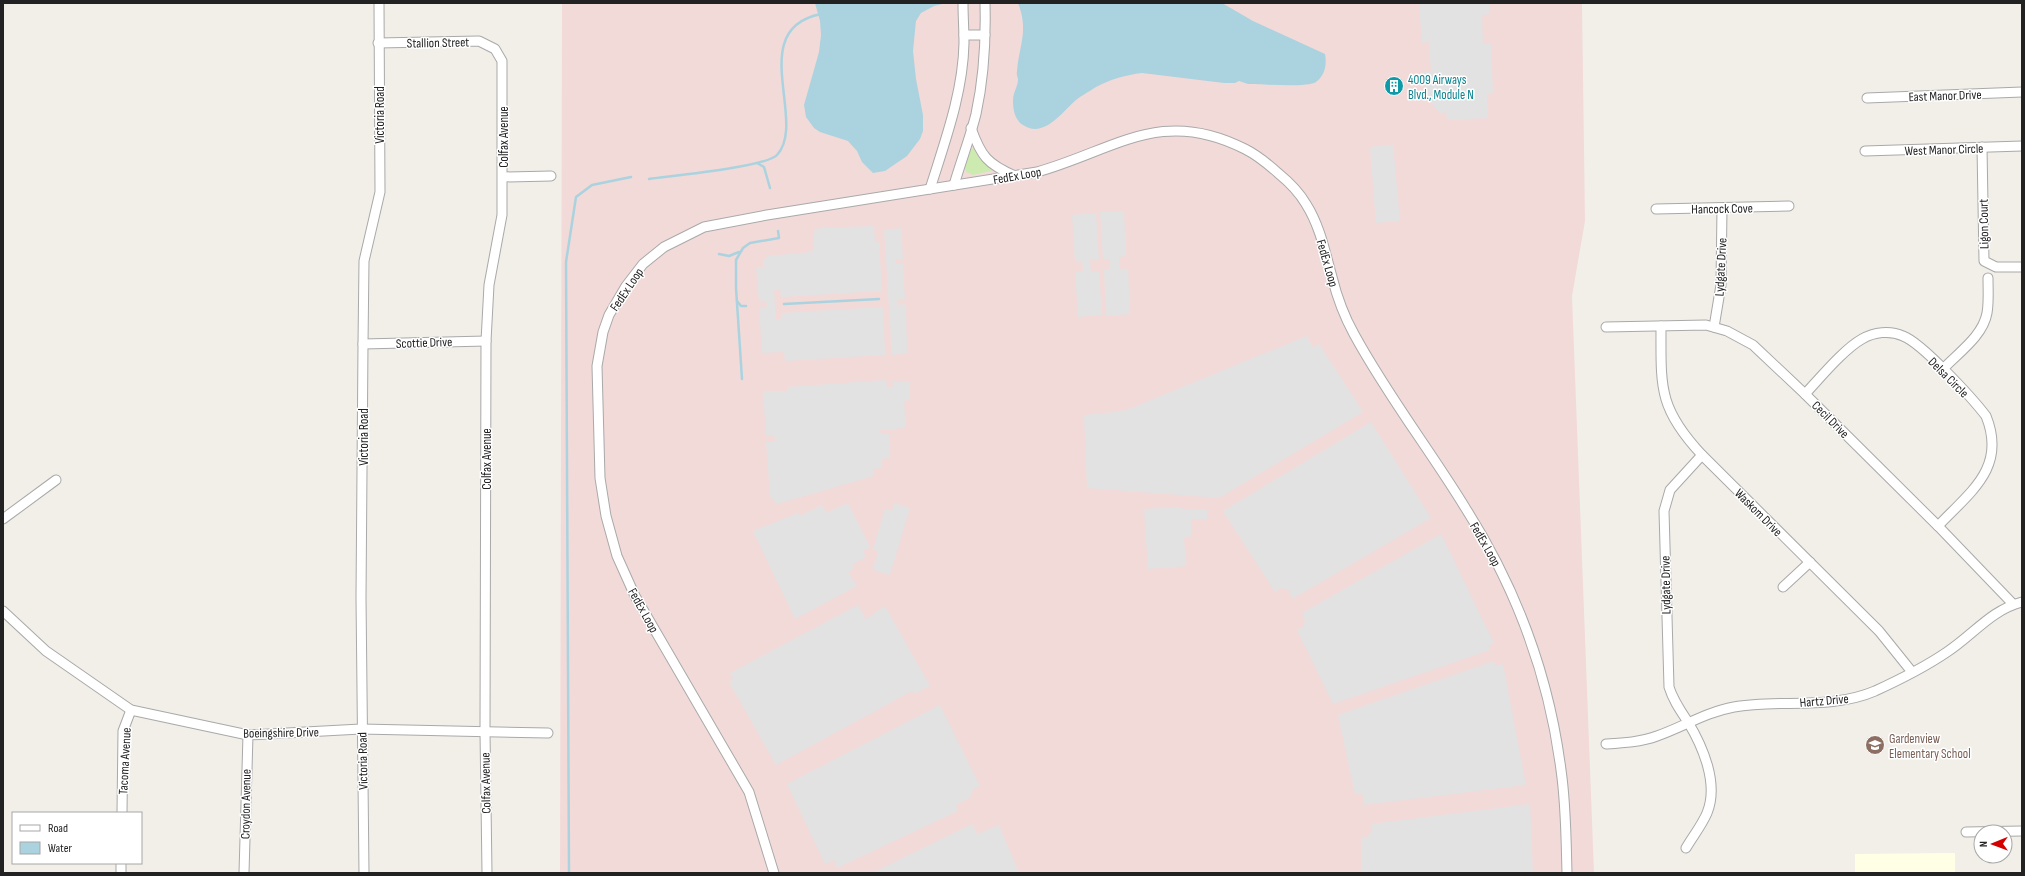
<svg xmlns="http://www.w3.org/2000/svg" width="2025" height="876" font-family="'Sofia Sans Condensed',sans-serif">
<rect width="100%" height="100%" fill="#f2efe9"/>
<polygon fill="#f2dad9" points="562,3 1582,3 1585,221 1572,296 1594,873 560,873"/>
<polygon fill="#ffffe5" points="1955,853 1955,873 1855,873 1855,854"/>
<polygon fill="#cdebb0" points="974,148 978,157 991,169 991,171 973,175 966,172 965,166 971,149"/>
<g fill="#e2e2e2">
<polygon points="1419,3 1489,3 1489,14 1482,15 1483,44 1491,43 1493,93 1487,94 1488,118 1447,120 1446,112 1440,113 1433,106 1432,102 1425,102 1424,72 1431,71 1429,42 1422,43"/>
<polygon points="1393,145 1400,221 1376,223 1370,147"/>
<polygon points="1124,211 1126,256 1119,257 1120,269 1128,269 1130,314 1106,316 1104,270 1110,269 1110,259 1103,259 1100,212"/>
<polygon points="1096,213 1099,259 1090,260 1091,272 1099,271 1102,315 1078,317 1075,272 1083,271 1082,261 1075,261 1072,215"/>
<polygon points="874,226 875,242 879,242 882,291 781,297 780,289 774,290 776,319 781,319 781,313 883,307 885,355 785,361 784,352 762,353 759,308 767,307 766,301 759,301 756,267 763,267 763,260 769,256 811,252 814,249 813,234 815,230 820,228"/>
<polygon points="901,228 903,259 896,259 896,264 903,264 905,299 897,300 898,305 906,304 907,353 892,355 884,230"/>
<polygon points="1307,336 1313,348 1319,344 1363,412 1219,498 1087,488 1084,415 1115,412 1129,409"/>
<polygon points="886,380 887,387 893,387 892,382 909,381 910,400 904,401 906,428 880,430 881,434 889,434 890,458 882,459 882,468 873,469 874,476 777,504 770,496 766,442 775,441 774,435 766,435 763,391 787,391 787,387"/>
<polygon points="1371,422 1431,518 1292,599 1289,590 1280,588 1275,592 1223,511"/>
<polygon points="848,503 870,547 863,551 866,557 852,565 854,569 848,572 857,586 795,619 753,531 798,513 800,516 822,505 826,513"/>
<polygon points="894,503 910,508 890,575 873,570 878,551 873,549 885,509 892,511"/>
<polygon points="1181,507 1182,510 1207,509 1207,519 1191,519 1191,536 1184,538 1186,566 1148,569 1144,509"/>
<polygon points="1441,534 1494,643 1489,645 1490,650 1333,704 1297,630 1303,627 1305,621 1302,613"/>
<polygon points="858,605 866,619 885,606 930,686 914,694 912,691 776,765 729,682 733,679 730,673"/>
<polygon points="1494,661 1495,666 1503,664 1526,785 1364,805 1364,799 1361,793 1355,794 1338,715"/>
<polygon points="940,705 980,786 973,789 971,797 956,805 958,811 837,868 834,860 825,864 787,784"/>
<polygon points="1530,804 1533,873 1361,873 1361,838 1367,837 1372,831 1371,824"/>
<polygon points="972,824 977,834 999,825 1019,873 872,873"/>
</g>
<g fill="#aad3df">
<polygon points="815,3 946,3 934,6 921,13 916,21 913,51 916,79 923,115 923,131 920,139 907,156 885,171 873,173 862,162 857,151 848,141 820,132 814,128 806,117 804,105 819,52 821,35 820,21"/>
<path d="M1018,3H1222L1253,21L1325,54C1327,65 1325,75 1316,82C1307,88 1260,84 1248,84L1239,81L1235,83H1224L1142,73C1126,75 1111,79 1096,87C1090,91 1081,96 1076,100C1062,112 1044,139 1023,125C1015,120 1013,110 1013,101C1013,92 1018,86 1018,80C1018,77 1016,75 1017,71C1019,45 1029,31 1018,3Z"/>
</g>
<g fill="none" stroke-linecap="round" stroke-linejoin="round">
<g stroke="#aad3df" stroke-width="2.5">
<polyline points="757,163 764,167 770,188"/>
<path d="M649,179C670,176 766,167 777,155C808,122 745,29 821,14"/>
<polyline points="719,254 729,256 739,252"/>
<polyline points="737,301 741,306 746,306"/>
<polyline points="784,304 879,299"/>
<polyline points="742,379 736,288 736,260 743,248 750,243 779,238 778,231"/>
<polyline points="569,873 566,262 576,197 592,185 631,177"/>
</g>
<defs>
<g id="minor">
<polyline points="964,35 985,35"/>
<polyline points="378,43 479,41 495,49 502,61 502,215 489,285 486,341 485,732 487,873"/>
<polyline points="1867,98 2022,92"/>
<path d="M971,128C981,156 987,164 1015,176"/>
<polyline points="1982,147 1984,261 1996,267 2022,267"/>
<polyline points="1865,151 2022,146"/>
<polyline points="503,177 551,176"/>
<path d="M954,185C961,161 970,138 976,114C984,77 986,40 985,3"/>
<path d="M930,189C945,141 963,93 964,43C964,30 963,16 963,3"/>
<polyline points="1656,209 1789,206"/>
<path d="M1661,326C1661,387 1658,408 1702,455L1879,631L1912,672"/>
<polyline points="1606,327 1706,325 1727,331 1753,345 1805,394 1938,526 2013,604"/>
<polyline points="1714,327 1721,285 1722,208"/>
<polyline points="363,344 486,341"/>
<path d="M1943,369C1958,353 1983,336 1987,313C1989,302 1988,290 1988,278"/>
<path d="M1805,394C1820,378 1844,349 1862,339C1874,332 1890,330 1903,336C1922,343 1973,399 1986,416C2007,468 1970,492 1938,526"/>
<polyline points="3,519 56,480"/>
<polyline points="1783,587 1810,562"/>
<polyline points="3,611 46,651 131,710 248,735 361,729 548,733"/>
<path d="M1606,744C1623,743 1641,742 1657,736C1683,727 1706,712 1734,707C1780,699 1831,710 1875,691C1899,680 1925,667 1947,652C1973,635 1991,610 2022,602"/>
<polyline points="122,813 123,731 131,710"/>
<polyline points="1966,832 2022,831"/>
<path d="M1686,848C1693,836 1702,825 1707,813C1719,784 1703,747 1688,722C1680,710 1673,700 1669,687L1664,511L1670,490L1702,455"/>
<polyline points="121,873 121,863"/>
<polyline points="244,873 248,735"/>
<polyline points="364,873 361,598 363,344 364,261 380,192 379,3"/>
<path d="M774,873L749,792L635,596L617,556L606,516L600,478L597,366L603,332L609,315L626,286L643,264L664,247L704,227L767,215L1037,172C1115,150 1161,106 1245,149C1257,155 1268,164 1278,173C1289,182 1299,192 1306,204C1320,226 1325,252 1332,277C1337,297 1344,316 1354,334C1387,395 1430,450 1466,509C1516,588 1549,676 1561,770C1566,804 1566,838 1567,873"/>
</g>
</defs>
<use href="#minor" stroke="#a9a9a9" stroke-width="11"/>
<use href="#minor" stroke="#fff" stroke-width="9"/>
</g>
<defs>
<symbol id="building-disc" viewBox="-11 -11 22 22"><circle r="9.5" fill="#0f9aa8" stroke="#fff"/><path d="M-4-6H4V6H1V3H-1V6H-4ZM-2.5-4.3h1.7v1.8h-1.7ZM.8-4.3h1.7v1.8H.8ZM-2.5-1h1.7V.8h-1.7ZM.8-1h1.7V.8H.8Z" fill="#fff"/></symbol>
<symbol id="school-disc" viewBox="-11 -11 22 22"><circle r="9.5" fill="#8d6e63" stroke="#fff"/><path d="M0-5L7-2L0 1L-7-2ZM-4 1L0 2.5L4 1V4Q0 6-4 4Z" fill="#fff"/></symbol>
</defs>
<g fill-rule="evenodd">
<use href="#building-disc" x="1383" y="75" width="22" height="22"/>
<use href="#school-disc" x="1864" y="734" width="22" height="22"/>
</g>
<g text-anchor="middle" stroke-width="3" stroke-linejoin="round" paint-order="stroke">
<g font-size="13" fill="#222" stroke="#fff">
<text transform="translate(438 42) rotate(-1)" y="5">Stallion Street</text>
<text transform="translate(1945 95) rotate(-2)" y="5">East Manor Drive</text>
<text transform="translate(379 115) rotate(-90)" y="5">Victoria Road</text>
<text transform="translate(503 137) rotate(-90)" y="5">Colfax Avenue</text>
<text transform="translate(1944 149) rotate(-2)" y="5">West Manor Circle</text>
<text transform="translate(1017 175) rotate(-10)" y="5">FedEx Loop</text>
<text transform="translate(1722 208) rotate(-1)" y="5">Hancock Cove</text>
<text transform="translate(1983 224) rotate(-91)" y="5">Ligon Court</text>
<text transform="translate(1328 263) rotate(74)" y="5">FedEx Loop</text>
<text transform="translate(1720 267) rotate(-87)" y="5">Lydgate Drive</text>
<text transform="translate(626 289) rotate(-56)" y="5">FedEx Loop</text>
<text transform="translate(424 342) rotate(-2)" y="5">Scottie Drive</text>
<text transform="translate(1949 377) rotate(45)" y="5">Delsa Circle</text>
<text transform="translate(1831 419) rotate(45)" y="5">Cecil Drive</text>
<text transform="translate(363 437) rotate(-90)" y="5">Victoria Road</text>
<text transform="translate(486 459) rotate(-90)" y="5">Colfax Avenue</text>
<text transform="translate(1759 512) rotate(45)" y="5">Waskom Drive</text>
<text transform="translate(1486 544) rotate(60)" y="5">FedEx Loop</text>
<text transform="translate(1665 585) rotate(-91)" y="5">Lydgate Drive</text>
<text transform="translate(644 610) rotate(61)" y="5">FedEx Loop</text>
<text transform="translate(1824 700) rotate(-5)" y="5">Hartz Drive</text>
<text transform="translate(281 732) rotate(-1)" y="5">Boeingshire Drive</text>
<text transform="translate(124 761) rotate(-87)" y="5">Tacoma Avenue</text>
<text transform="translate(362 761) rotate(-91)" y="5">Victoria Road</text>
<text transform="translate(485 783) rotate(-91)" y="5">Colfax Avenue</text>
<text transform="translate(245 804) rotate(-89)" y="5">Croydon Avenue</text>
</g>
<g font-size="13" fill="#0d838f" stroke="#fff" text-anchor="start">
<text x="1408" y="84">4009 Airways<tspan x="1408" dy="15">Blvd., Module N</tspan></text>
</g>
<g font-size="13" fill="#785e54" stroke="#fff" text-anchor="start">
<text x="1889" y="743">Gardenview<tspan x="1889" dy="15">Elementary School</tspan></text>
</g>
</g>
<rect width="2025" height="876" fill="none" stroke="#222222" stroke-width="8"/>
<rect x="12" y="812" width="130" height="52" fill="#ffffff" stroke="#a7a7a7"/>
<rect x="20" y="825" width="20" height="6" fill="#ffffff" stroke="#a7a7a7"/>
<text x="48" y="832" font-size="12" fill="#222222">Road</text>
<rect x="20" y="842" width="20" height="12" fill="#aad3df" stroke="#a7a7a7"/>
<text x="48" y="852" font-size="12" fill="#222222">Water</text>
<g transform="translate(1993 844) rotate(269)"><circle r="19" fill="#ffffff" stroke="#a7a7a7"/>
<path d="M0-3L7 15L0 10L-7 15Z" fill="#d40000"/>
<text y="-6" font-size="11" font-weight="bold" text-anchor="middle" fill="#222222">N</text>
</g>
</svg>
